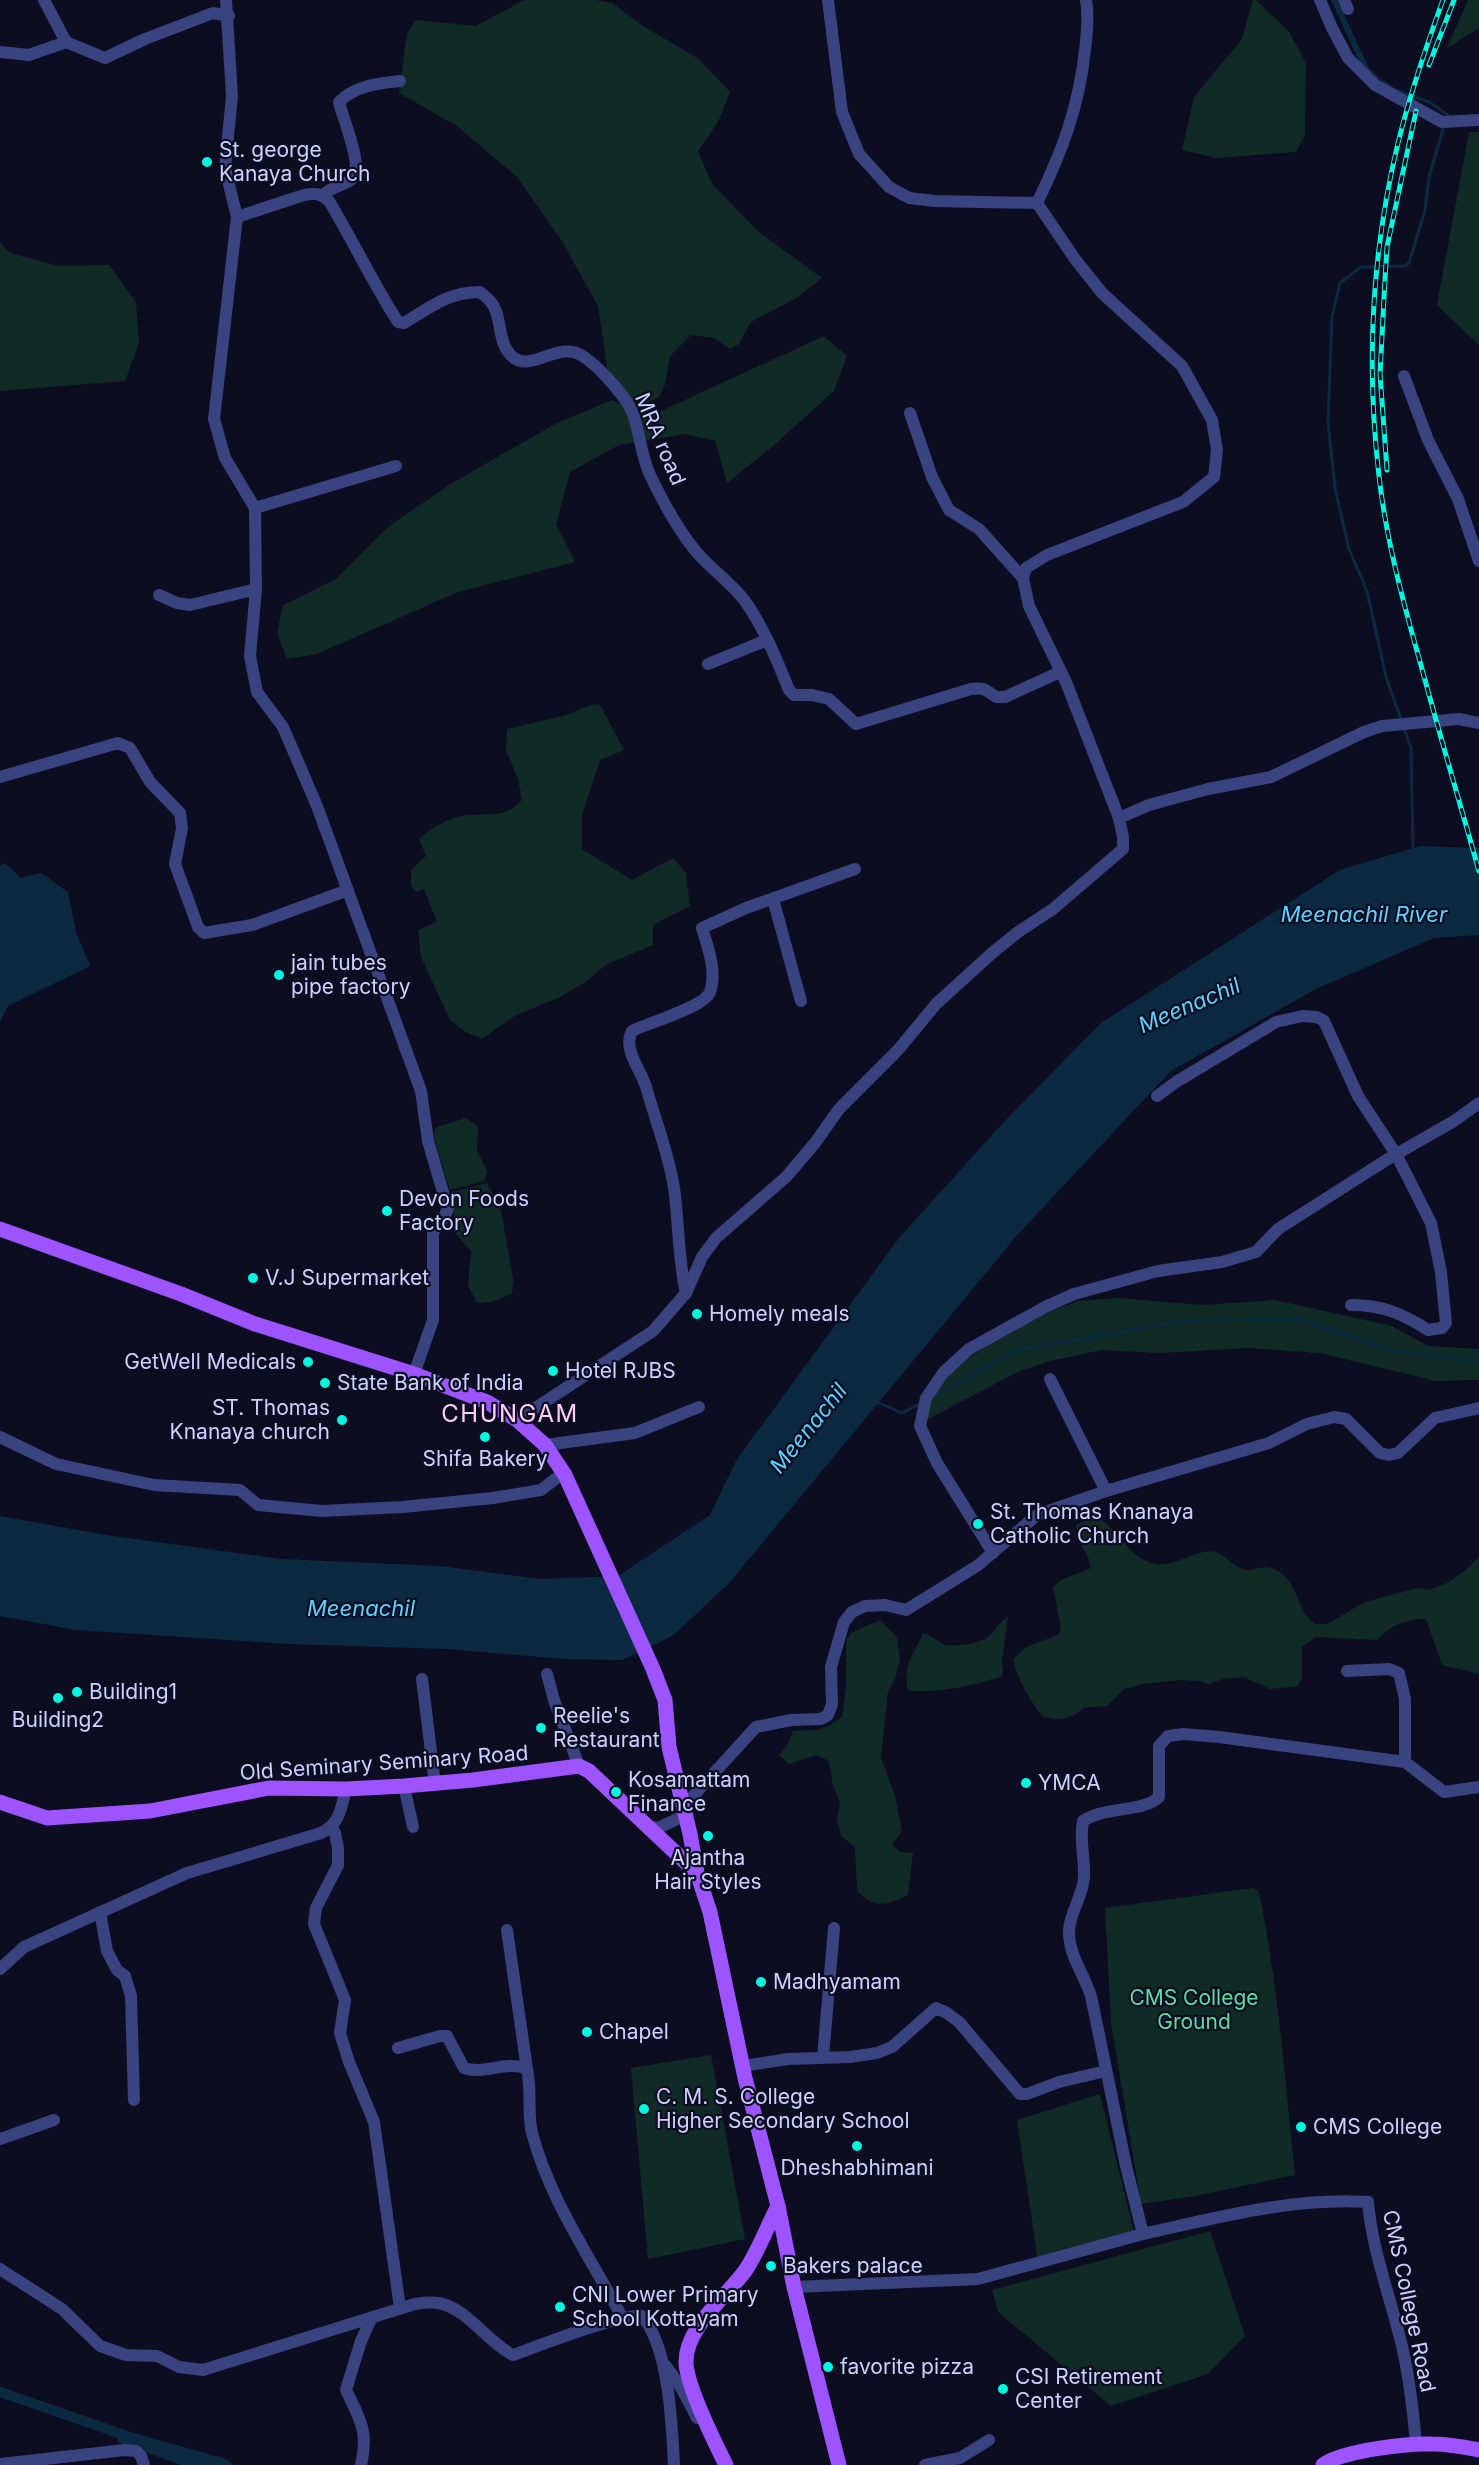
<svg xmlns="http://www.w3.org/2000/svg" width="1479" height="2465" font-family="Inter,sans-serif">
<rect width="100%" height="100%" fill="#0d0d21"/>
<g fill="#102b25">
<polygon points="524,0 595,0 612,3 643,26 699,59 730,92 718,122 698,151 712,184 760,233 822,278 798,297 751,322 739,344 730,349 714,338 691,335 670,356 665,384 659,397 638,407 608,373 598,306 562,241 517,177 457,126 399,93 407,33 416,20 476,26"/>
<polygon points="1253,0 1256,0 1289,32 1306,63 1305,135 1296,152 1216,158 1182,150 1194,97 1242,39"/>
<polygon points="1468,0 1479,0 1479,28 1447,48"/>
<polygon points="1469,132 1479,132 1479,345 1437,305"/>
<polygon points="0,242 10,253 59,266 109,265 136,302 139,343 125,381 0,391"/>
<polygon points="824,336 847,356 834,391 772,447 727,483 715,441 685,434 619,445 570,472 556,524 575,562 458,592 317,654 287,659 277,633 283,605 336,579 388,527 449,485 553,425 612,400 648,417"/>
<path d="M594,704L600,705L624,750L600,760L582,815V849L632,880L673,858L686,873L690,906L653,925V945L607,964L584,983L558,998L516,1015L482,1039L466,1032L450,1020L421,957L418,930L437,922L424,889L416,892L411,885V870L426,856L419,839C433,826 450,817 469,815C491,813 506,818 522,800L518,779L506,750L507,729L563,716Z"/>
<polygon points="466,1118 478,1126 477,1150 487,1171 484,1181 450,1190 433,1134 437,1127"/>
<polygon points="487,1183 501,1210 513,1279 512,1294 491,1302 477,1303 468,1285 471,1251 456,1234 452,1192"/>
<polygon points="1118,1298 1202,1305 1275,1300 1392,1326 1428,1346 1479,1349 1479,1380 1436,1381 1320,1353 1248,1348 1160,1353 1102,1350 1050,1361 1020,1371 926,1420 928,1398 958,1365 998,1338 1030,1319 1078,1301"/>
<path d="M1099,1519C1119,1530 1128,1556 1151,1563C1168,1569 1187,1555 1204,1552C1221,1548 1226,1561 1240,1568C1250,1574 1261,1565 1271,1568C1291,1573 1295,1595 1303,1610C1305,1616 1311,1620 1315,1624H1327L1363,1603L1379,1598L1418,1588L1429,1590L1447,1583L1464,1571L1479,1557V1674L1442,1665L1426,1619C1409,1618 1388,1626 1378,1640L1315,1637L1302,1647V1677L1298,1686L1270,1689L1244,1677L1223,1679L1209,1684L1200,1681L1180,1680L1143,1684L1124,1689L1107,1706L1083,1708C1072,1720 1057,1721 1042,1716C1029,1698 1018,1681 1013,1659L1026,1647L1058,1635L1061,1628L1053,1587L1061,1580L1091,1568C1088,1552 1077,1542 1076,1525L1084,1521Z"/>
<path d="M1008,1617L1002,1662L1003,1676C972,1686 941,1693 908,1691C903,1662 913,1657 923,1633C932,1635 936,1641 943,1644C953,1648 981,1643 988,1637C996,1631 999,1621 1008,1617Z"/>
<path d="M881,1620L897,1638L900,1659L895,1679L888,1692L881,1758L895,1796L902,1831L892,1845L900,1852L913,1853L908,1895C886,1905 877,1910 857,1891L855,1847L841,1836L837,1819L840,1802L833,1786L829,1761L817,1755L789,1764L779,1755L787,1746L793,1731C815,1730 824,1731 842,1717L846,1687V1641L852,1632Z"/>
<path d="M1253,1888L1259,1892C1278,1985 1285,2080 1295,2175L1195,2196L1141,2204L1111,2022L1105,1908Z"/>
<polygon points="711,2055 745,2239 648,2259 631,2068"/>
<polygon points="1100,2094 1134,2232 1038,2261 1017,2120"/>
<polygon points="1210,2231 1245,2336 1208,2374 1111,2406 998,2312 992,2290"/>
</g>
<g fill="#0b2a42">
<polygon points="1331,0 1337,0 1369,68 1389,86 1367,72 1358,59"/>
<polygon points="1420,846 1479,848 1479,935 1434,938 1316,989 1171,1071 1019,1233 730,1582 674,1635 623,1660 564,1659 447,1649 290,1644 76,1630 0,1616 0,1516 106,1535 281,1559 440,1566 540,1579 618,1576 710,1515 737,1459 899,1238 1002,1124 1101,1023 1340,870"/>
<polygon points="5,863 21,878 41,873 68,892 76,932 90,966 8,1006 0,1022 0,865"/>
<polygon points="120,2429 226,2459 234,2465 181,2465 117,2442"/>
</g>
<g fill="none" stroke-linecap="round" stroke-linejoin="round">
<g stroke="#0b2a42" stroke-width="3">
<polyline points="1384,82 1393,89 1429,102 1448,115 1446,119"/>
<polyline points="1402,722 1386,677 1367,591 1349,549 1335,488 1328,422 1332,316 1340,283 1361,267 1405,266 1409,263 1425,210 1429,177 1444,126"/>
<polyline points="1404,728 1411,748 1413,849"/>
<polyline points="931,1398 1018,1350 1183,1321 1299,1319 1391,1350 1479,1362"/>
<polyline points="877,1402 902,1413 920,1404"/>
</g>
<polyline stroke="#0b2a42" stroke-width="10" points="0,2392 133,2438"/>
<g stroke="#384380" stroke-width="12">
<polyline points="44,0 66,42"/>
<polyline points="226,0 232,96 225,168 237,217 214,419 225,458 255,508 256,589 250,656 257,692 283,727 317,806 421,1091 428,1141 448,1209 441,1223 433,1232 433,1320 414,1374"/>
<polyline points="828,0 842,112 859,154 889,187 909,198 935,201 1037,203 1075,259 1102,293 1182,366 1212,420 1217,450 1214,477 1183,502 1047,555 1026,568 1023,578 1029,606 1066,682 1119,818"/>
<polyline points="1320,0 1332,28 1348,58 1375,85 1442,122 1479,120"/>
<polyline points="1344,0 1348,9"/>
<polyline points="0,52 29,55 66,42 105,58 145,39 213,13 229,16"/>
<path d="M323,195C332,186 343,186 352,179C365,168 342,117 339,102C354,86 380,83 400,81"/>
<path d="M1037,203C1062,152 1079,107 1085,50C1087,34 1089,16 1086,0"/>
<path d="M237,217L304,195C314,193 321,193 329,201C353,241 373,283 398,322L404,323C431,307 448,292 480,292C483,295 487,297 490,301C504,316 495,343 514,358C531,371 558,343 579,354C595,362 627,397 633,414C640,434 641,455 650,475C662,500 677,528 694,549C709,568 730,581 745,601C764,628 777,660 789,690L794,695H812L829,699L856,724L971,689C984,687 986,690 996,697H1005L1060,672"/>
<polyline points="1404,376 1428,440 1458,499 1479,561"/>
<polyline points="910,413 932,477 949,510 979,529 1023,578"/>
<polyline points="255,508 396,466"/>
<polyline points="159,595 177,603 190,605 256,589"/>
<polyline points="708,664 767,640"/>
<polyline points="0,777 118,743 130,748 150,782 180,813 182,828 175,864 198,927 204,933 252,925 348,890"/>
<polyline points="773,899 801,1001"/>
<path d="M1157,1096L1176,1082L1276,1022L1302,1016L1317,1017L1324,1021L1358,1096L1396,1154L1431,1223L1441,1272L1446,1323L1442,1328L1428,1330C1402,1313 1381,1305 1351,1305"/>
<path d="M686,1293C678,1259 679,1223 674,1188C669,1155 656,1122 647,1090C642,1070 622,1050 632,1031C648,1023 705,1007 710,992C717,972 708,947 702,928L746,908L855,869"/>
<polyline points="1050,1379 1106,1491"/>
<polyline points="517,1420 653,1331 686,1293 702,1257 716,1238 786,1177 815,1143 839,1109 898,1050 936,1004 991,954 1018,932 1053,909 1123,849 1123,837 1119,818 1149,805 1208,789 1271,777 1364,732 1382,726 1459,719 1479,723"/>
<polyline points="0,1437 56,1464 154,1485 240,1490 258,1505 322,1511 403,1507 493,1498 541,1490 563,1473"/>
<polyline points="545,1445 635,1433 699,1407"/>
<polyline points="993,1553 937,1463 920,1426 926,1398 943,1373 969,1349 1045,1307 1074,1294 1158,1271 1222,1262 1256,1252 1278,1229 1388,1159 1454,1121 1479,1103"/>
<polyline points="1347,1671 1389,1669 1399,1673 1405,1699 1405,1762"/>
<polyline points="547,1674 554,1700 579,1766"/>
<polyline points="422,1679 435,1784"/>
<polyline points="404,1786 413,1827"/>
<polyline points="683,1807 756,1727 791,1720 821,1719 828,1715 832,1704 831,1667 844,1622 852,1612 865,1606 885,1605 906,1610 977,1566 1037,1515 1106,1491 1269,1443 1307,1424 1334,1417 1346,1419 1380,1453 1389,1455 1398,1453 1435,1418 1479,1408"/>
<polyline points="332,1828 335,1833 338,1848 338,1865 316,1908 314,1924 345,2000 340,2033 349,2062 374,2122 400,2308"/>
<polyline points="647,1828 660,1827 684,1816"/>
<polyline points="100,1912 107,1951 117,1970 125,1976 131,1996 134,2100"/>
<polyline points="507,1930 527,2069"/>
<path d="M0,1969L24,1947L187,1873L321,1833C340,1824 341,1808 346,1789"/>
<path d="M398,2048L440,2036H447L464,2068C484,2075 507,2060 527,2069C532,2090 527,2113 532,2133C550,2201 591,2258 623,2319"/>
<polyline points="823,2057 834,1928"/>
<polyline points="743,2066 788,2059 850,2057 877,2053 892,2047 936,2008 947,2013 959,2022 1020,2094 1027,2094 1059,2082 1106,2071"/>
<polyline points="0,2139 54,2120"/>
<path d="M0,2269L62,2309L100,2346L126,2355L157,2356L179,2367L203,2370L415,2304C422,2303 431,2302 439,2303C468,2309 487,2342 513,2355C538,2346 622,2313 642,2316C669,2347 672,2425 674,2465"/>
<polyline points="794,2287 978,2279 1143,2234"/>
<polyline points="666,2366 682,2389 697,2418"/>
<path d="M1416,2444C1413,2409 1409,2372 1400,2338C1389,2293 1372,2249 1368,2202C1293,2197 1216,2218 1143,2234L1126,2166L1091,1996C1084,1974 1068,1954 1069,1930C1070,1912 1083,1896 1084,1877C1085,1858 1079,1840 1083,1821C1104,1806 1143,1813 1159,1797V1746L1168,1736L1183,1734L1219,1737L1405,1762L1444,1792L1479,1787"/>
<polyline points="0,2464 125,2450 136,2451 141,2456 144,2465"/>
<path d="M361,2465C369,2432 360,2419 346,2390L361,2341L372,2317"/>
<polyline points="925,2465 960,2458 989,2440"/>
</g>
<g stroke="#9d54ff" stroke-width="15">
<polyline points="0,1229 181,1294 255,1324 414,1374 487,1402 517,1420 545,1445 565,1475 653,1669 665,1700 669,1747 690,1834 697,1873 710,1912 745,2078 778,2206 794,2287 839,2465"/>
<polyline points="0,1802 47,1818 150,1811 269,1788 346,1789 404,1786 473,1780 579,1766 589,1771 697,1873"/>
<path d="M726,2465C715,2443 687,2386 686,2363C685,2328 726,2297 745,2271C758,2252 767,2227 778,2206"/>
<path d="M1323,2465C1341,2451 1408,2443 1432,2444C1448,2444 1464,2447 1479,2450"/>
</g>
<defs>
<g id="rail">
<path d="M1443,0C1426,47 1410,94 1398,143C1372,251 1366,365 1379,476C1386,538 1402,598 1419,658C1438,729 1459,800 1479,871"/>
<polyline points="1429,65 1454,0"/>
<polyline points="1387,470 1380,374 1385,279 1387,247 1416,111"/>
</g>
</defs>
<use href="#rail" stroke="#00f8e0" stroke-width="5"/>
<use href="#rail" stroke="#0d0d21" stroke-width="3" stroke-dasharray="9" stroke-linecap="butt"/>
</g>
<g fill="#00f8e0" stroke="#0d0d21" stroke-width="2">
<circle cx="207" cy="162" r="6"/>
<circle cx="279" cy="975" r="6"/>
<circle cx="387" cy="1211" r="6"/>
<circle cx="253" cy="1278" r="6"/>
<circle cx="697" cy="1314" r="6"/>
<circle cx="308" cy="1362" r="6"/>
<circle cx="553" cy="1371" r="6"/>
<circle cx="325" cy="1383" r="6"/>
<circle cx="342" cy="1420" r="6"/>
<circle cx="485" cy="1437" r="6"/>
<circle cx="978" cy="1524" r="6"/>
<circle cx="77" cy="1692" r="6"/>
<circle cx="58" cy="1698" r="6"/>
<circle cx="541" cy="1728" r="6"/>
<circle cx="1026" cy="1783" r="6"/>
<circle cx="616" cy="1792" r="6"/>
<circle cx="708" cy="1836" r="6"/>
<circle cx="761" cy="1982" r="6"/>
<circle cx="587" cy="2032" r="6"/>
<circle cx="644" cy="2109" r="6"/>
<circle cx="1301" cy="2127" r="6"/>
<circle cx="857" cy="2146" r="6"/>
<circle cx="771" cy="2266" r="6"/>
<circle cx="560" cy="2307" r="6"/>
<circle cx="828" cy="2367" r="6"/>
<circle cx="1003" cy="2389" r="6"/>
</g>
<g text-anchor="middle" stroke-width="4.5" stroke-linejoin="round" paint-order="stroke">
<g font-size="21" fill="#cdd1ff" stroke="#0d0d21" text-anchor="start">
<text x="219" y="157">St. george<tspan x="219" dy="24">Kanaya Church</tspan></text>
<text x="291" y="970">jain tubes<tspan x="291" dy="24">pipe factory</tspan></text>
<text x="399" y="1206">Devon Foods<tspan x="399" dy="24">Factory</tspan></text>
<text x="265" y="1285">V.J Supermarket</text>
<text x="709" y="1321">Homely meals</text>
<text x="296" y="1369" text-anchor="end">GetWell Medicals</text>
<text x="565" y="1378">Hotel RJBS</text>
<text x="337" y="1390">State Bank of India</text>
<text x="330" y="1415" text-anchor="end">ST. Thomas<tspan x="330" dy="24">Knanaya church</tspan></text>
<text x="485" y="1466" text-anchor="middle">Shifa Bakery</text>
<text x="990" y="1519">St. Thomas Knanaya<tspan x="990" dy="24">Catholic Church</tspan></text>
<text x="89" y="1699">Building1</text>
<text x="553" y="1723">Reelie's<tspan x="553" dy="24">Restaurant</tspan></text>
<text x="58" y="1727" text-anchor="middle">Building2</text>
<text x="628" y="1787">Kosamattam<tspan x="628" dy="24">Finance</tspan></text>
<text x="1038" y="1790">YMCA</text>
<text x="708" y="1865" text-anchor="middle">Ajantha<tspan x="708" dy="24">Hair Styles</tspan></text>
<text x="773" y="1989">Madhyamam</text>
<text x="599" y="2039">Chapel</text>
<text x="656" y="2104">C. M. S. College<tspan x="656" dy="24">Higher Secondary School</tspan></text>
<text x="1313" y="2134">CMS College</text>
<text x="857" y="2175" text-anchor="middle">Dheshabhimani</text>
<text x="783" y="2273">Bakers palace</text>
<text x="572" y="2302">CNI Lower Primary<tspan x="572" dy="24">School Kottayam</tspan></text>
<text x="840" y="2374">favorite pizza</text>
<text x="1015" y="2384">CSI Retirement<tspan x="1015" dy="24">Center</tspan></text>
</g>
<g font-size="21" fill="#cdd1ff" stroke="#0d0d21">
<text transform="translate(660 439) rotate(67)" y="7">MRA road</text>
<text transform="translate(384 1763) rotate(-4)" y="7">Old Seminary Seminary Road</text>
<text transform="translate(1409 2301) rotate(78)" y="7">CMS College Road</text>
</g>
<g font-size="21" fill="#59dfa3" stroke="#0d0d21">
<text x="1194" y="2005">CMS College<tspan x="1194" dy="24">Ground</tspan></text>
</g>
<g font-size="22" font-style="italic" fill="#5bd3ff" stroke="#0d0d21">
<text x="1364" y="922">Meenachil River</text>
<text transform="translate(1189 1005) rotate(-23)" y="8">Meenachil</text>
<text transform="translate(808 1428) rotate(-51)" y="8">Meenachil</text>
<text x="361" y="1616">Meenachil</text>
</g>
<g font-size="24" letter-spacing="1.5" fill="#ffcff7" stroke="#0d0d21">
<text x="510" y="1422">CHUNGAM</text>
</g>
</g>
</svg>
